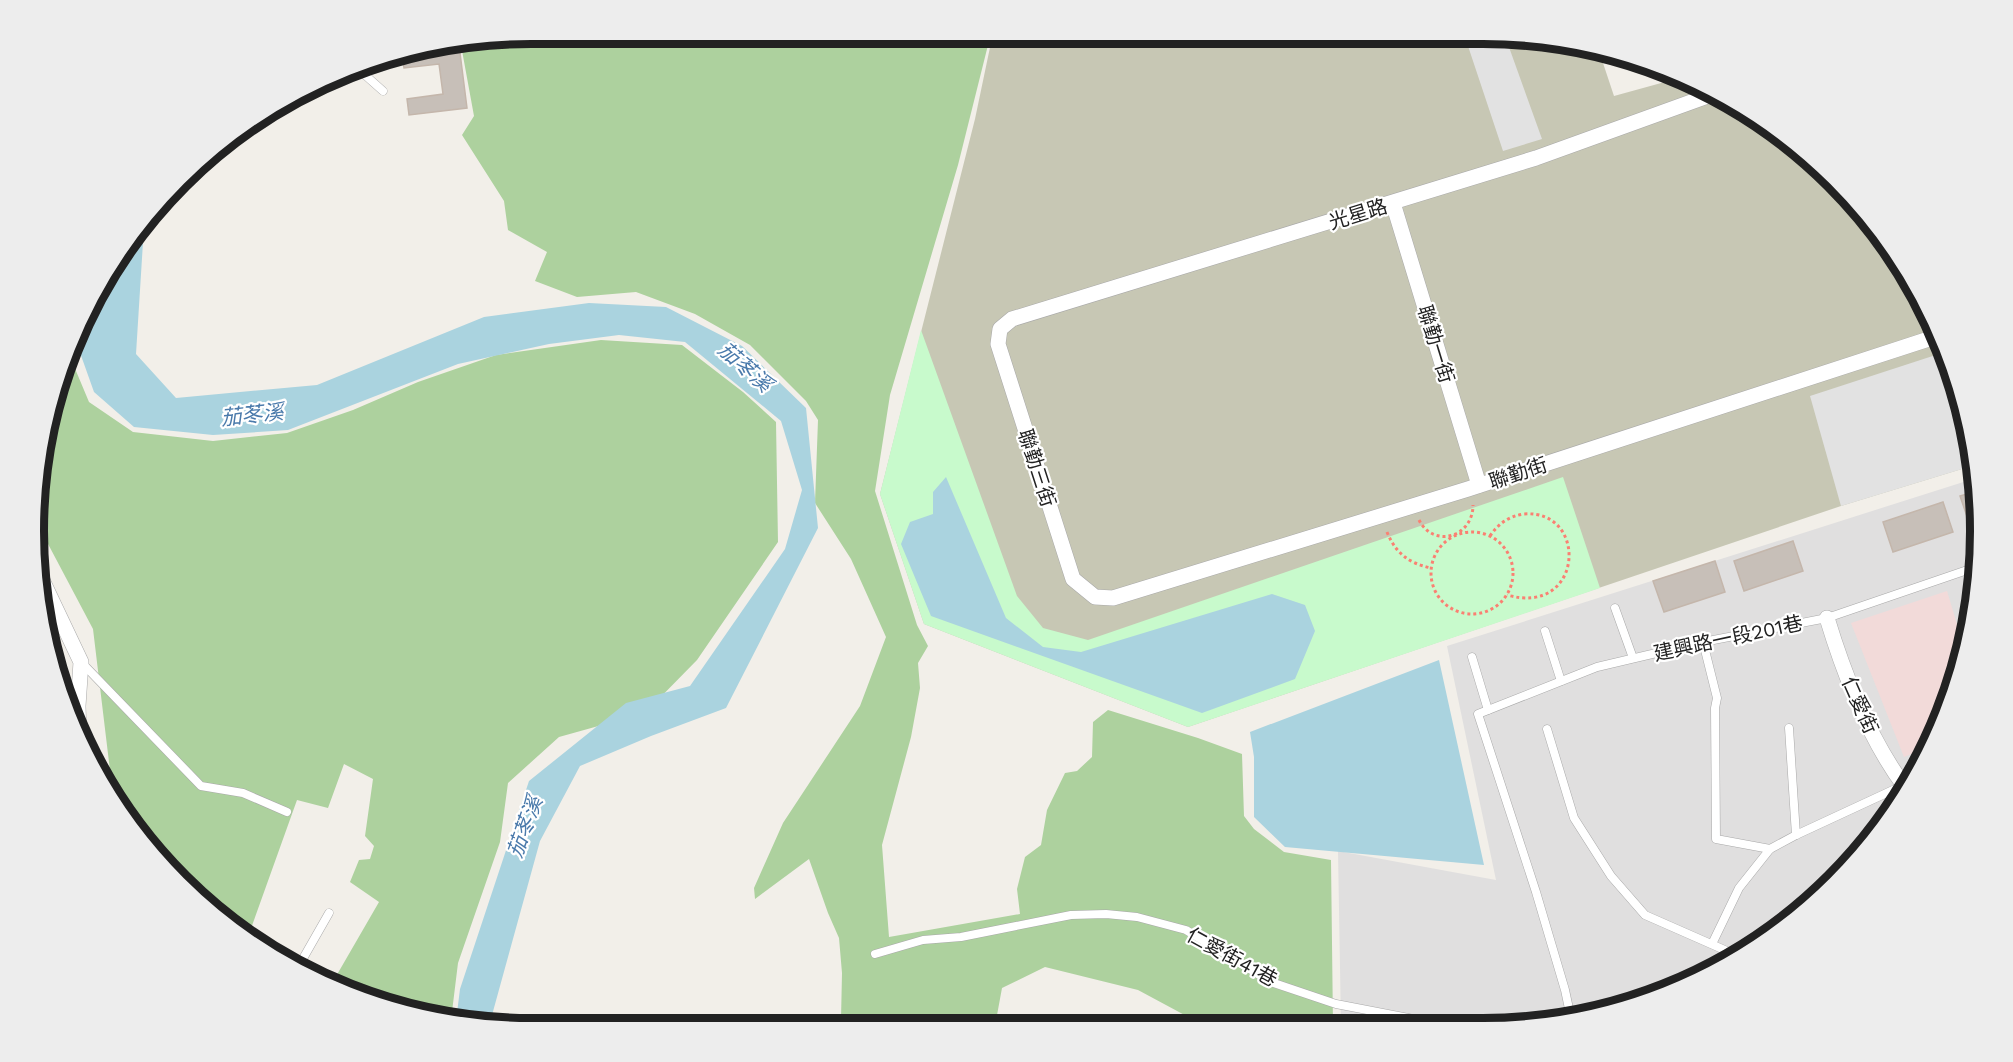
<svg xmlns="http://www.w3.org/2000/svg" width="2013" height="1062" font-family="'Work Sans','Noto Sans TC',sans-serif">
<rect width="100%" height="100%" fill="#f2efe9"/>
<polygon fill="#e0dfdf" points="1976,478 1979,564 1963,660 1928,752 1857,859 1785,926 1672,991 1547,1025 1341,1025 1338,851 1496,880 1447,646"/>
<polygon fill="#f2dad9" points="1947,591 1965,651 1963,660 1931,746 1904,757 1851,623"/>
<polygon fill="#c7c7b4" points="993,33 1514,34 1598,48 1614,96 1683,77 1703,85 1785,136 1857,203 1913,282 1954,371 1975,465 1841,506 1188,727 924,624 880,494 975,119"/>
<g fill="#add19e">
<polygon points="531,33 991,33 958,165 890,395 875,491 917,625 928,646 918,663 920,688 911,737 882,845 889,937 1020,914 1017,889 1025,857 1041,845 1047,810 1065,773 1077,771 1092,757 1093,722 1108,710 1198,738 1242,754 1244,816 1254,829 1284,852 1331,860 1333,1025 1205,1026 1138,990 1045,967 1002,988 995,1026 833,1027 841,1020 842,973 839,938 828,913 809,859 755,899 754,888 783,823 860,706 886,637 851,559 815,503 818,420 806,401 750,345 695,314 636,292 577,297 535,281 547,252 508,230 504,201 462,135 474,116 461,45"/>
<polygon points="601,340 682,345 743,392 776,422 778,542 697,660 645,713 559,737 508,783 500,842 458,963 451,1020 402,1012 331,985 379,902 350,882 359,860 370,859 374,846 365,836 373,779 344,764 328,808 297,800 249,934 259,945 228,926 157,860 112,787 93,629 38,525 50,402 72,354 71,359 89,402 133,432 213,441 287,433 353,410 418,382 496,355"/>
</g>
<polygon fill="#c8facc" points="921,330 1017,596 1043,628 1088,640 1563,477 1600,588 1188,727 924,624 880,494"/>
<g fill="#e2e2e2">
<polygon points="1464,34 1507,34 1505,36 1542,139 1503,151"/>
<polygon points="1945,352 1954,371 1975,465 1841,506 1810,396"/>
</g>
<g fill="#aad3df">
<polygon points="144,226 136,354 176,398 317,385 484,317 589,303 666,307 742,346 806,408 818,528 726,708 651,736 580,766 540,841 489,1026 456,1021 460,989 529,781 626,703 690,686 785,549 802,490 781,421 685,342 619,335 549,344 458,364 288,430 213,435 134,427 94,392 78,347 82,331 117,255"/>
<polygon points="946,477 1006,618 1043,647 1081,652 1272,594 1305,605 1315,631 1295,679 1202,713 931,616 901,544 910,522 933,514 933,492"/>
<polygon points="1439,660 1484,865 1285,847 1254,817 1254,757 1250,732"/>
</g>
<g fill="#c7bfb8" stroke="#c4b6ab" stroke-width="1.5">
<polygon points="459,45 467,108 409,115 407,99 443,94 439,64 404,68 402,54"/>
<polygon points="1977,491 1978,522 1970,525 1960,496"/>
<polygon points="1943,502 1953,532 1893,552 1883,522"/>
<polygon points="1793,541 1803,571 1744,591 1734,561"/>
<polygon points="1715,561 1725,592 1664,612 1653,581"/>
</g>
<g fill="none" stroke-linecap="round" stroke-linejoin="round">
<defs>
<g id="lane">
<polyline points="356,67 383,91"/>
<polyline points="1615,608 1633,658"/>
<polyline points="1545,631 1561,681"/>
<polyline points="1703,642 1717,698 1715,708 1716,839 1770,849"/>
<polyline points="1472,657 1488,710"/>
<polyline points="82,663 201,786 243,793 287,812"/>
<polyline points="1789,728 1796,835"/>
<polyline points="1547,729 1574,818 1611,876 1645,915 1736,955"/>
<polyline points="1712,944 1739,888 1770,849 1796,835 1906,784"/>
<polyline points="875,954 923,940 961,937 1071,915 1106,914 1137,917 1186,930 1271,982 1336,1004 1445,1025"/>
<polyline points="297,969 329,913"/>
<polyline points="1571,1018 1565,990 1536,892 1478,714 1597,667 1703,642 1827,618 1979,566"/>
</g>
<g id="street">
<polyline points="1716,93 1536,158 1012,319 1000,329 998,344 1073,579 1095,597 1113,598 1468,489 1938,336"/>
<polyline points="1393,203 1479,485"/>
<polyline points="34,563 81,662 78,706 79,735"/>
<path d="M1827,618C1844,674 1870,740 1905,787"/>
</g>
</defs>
<use href="#lane" stroke="#a9a9a9" stroke-width="9"/>
<use href="#street" stroke="#a9a9a9" stroke-width="16"/>
<g stroke="#fa8072" stroke-width="3" stroke-dasharray="3 3" stroke-linecap="butt">
<path d="M1419,520C1434,549 1473,537 1473,505"/>
<circle cx="1472" cy="573" r="41"/>
<path d="M1387,532C1396,554 1409,563 1431,568"/>
<path d="M1490,536C1498,524 1509,516 1524,514C1589,509 1584,617 1507,595"/>
</g>
<use href="#lane" stroke="#fff" stroke-width="8"/>
<use href="#street" stroke="#fff" stroke-width="15"/>
</g>
<g text-anchor="middle" stroke-width="4.5" stroke-linejoin="round" paint-order="stroke">
<g font-size="20" fill="#222" stroke="#fff">
<text transform="translate(1358 214) rotate(-17)" y="7">光星路</text>
<text transform="translate(1436 344) rotate(73)" y="7">聯勤一街</text>
<text transform="translate(1037 468) rotate(72)" y="7">聯勤三街</text>
<text transform="translate(1518 473) rotate(-18)" y="7">聯勤街</text>
<text transform="translate(1728 638) rotate(-12)" y="7">建興路一段201巷</text>
<text transform="translate(1860 705) rotate(66)" y="7">仁愛街</text>
<text transform="translate(1232 957) rotate(29)" y="7">仁愛街41巷</text>
</g>
<g font-size="21" font-style="italic" fill="#4a7aab" stroke="#fff">
<text transform="translate(745 367) rotate(41)" y="7">茄苳溪</text>
<text transform="translate(252 415) rotate(-6)" y="7">茄苳溪</text>
<text transform="translate(525 827) rotate(-70)" y="7">茄苳溪</text>
</g>
</g>
<path d="M0 0H2013V1062H0ZM531 44H1483A487 487 0 0 1 1970 531V531A487 487 0 0 1 1483 1018H531A487 487 0 0 1 44 531V531A487 487 0 0 1 531 44Z" fill="#ededed" fill-rule="evenodd"/>
<path fill="none" stroke="#222" stroke-width="8" d="M531 44H1483A487 487 0 0 1 1970 531V531A487 487 0 0 1 1483 1018H531A487 487 0 0 1 44 531V531A487 487 0 0 1 531 44Z"/>
</svg>
